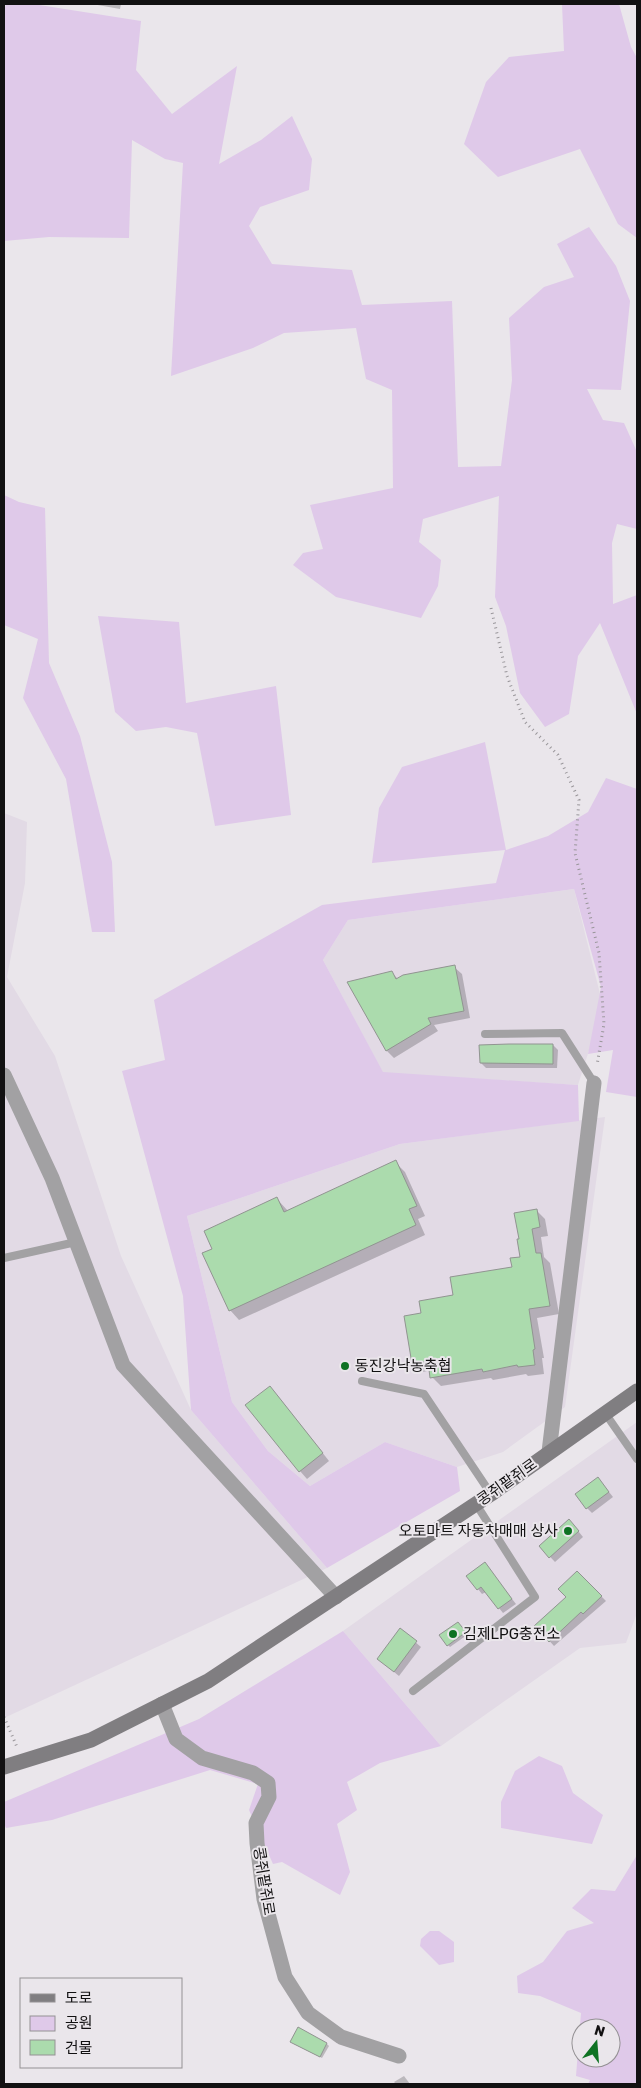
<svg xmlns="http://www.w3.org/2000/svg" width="641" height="2088" font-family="Rubik,'Noto Sans KR',sans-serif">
<rect width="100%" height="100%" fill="#eae6eb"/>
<g fill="#e2dae5">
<polygon points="4,813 27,822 25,883 7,977 55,1056 121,1256 191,1410 327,1568 4,1718"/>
<polygon points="574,889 603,1006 578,1085 383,1073 323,960 348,920"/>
<polygon points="605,1117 565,1407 503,1452 457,1467 385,1442 310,1486 268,1451 232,1402 187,1216 400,1144"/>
<polygon points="637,1422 637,1613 626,1643 580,1648 441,1746 343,1631"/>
</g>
<g fill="#dfc9e9" fill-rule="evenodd">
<polygon points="6,4 33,4 141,21 136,70 172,114 237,66 219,164 261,140 292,116 312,159 309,190 260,207 249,226 272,264 352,270 362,305 452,301 458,467 501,466 512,380 509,318 544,287 574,277 557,244 589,227 616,266 630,301 621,390 587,389 603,420 624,423 637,452 637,529 617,524 612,543 613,604 637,595 637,714 600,623 578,656 569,714 545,727 520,693 506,626 495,597 499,496 423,519 419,542 441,560 438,586 421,618 336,597 293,565 303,553 323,549 310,505 393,488 392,390 366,379 356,328 284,333 253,348 171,376 183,163 165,159 132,140 129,238 49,237 4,241 4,12"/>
<polygon points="562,4 619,4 631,47 637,58 637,238 618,224 580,149 498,177 464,144 486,82 509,57 564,51"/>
<polygon points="4,495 19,502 45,508 49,663 80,736 112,862 115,932 92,932 66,779 23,698 38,639 4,625"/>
<polygon points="98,616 179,622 186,703 276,686 291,815 215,826 197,733 166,727 136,731 115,712"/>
<polygon points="485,742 506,850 548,836 588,812 606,778 637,789 637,1097 606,1092 613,1050 588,1054 601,987 574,889 348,920 323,960 383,1072 578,1085 579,1121 400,1144 187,1216 232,1402 268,1451 310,1486 385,1442 457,1467 460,1491 327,1568 191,1410 183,1296 122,1071 165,1060 154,1000 322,905 496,883 505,850 372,863 379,808 402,767"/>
<polygon points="343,1631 441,1746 380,1763 347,1782 357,1810 337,1824 350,1872 340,1895 282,1862 273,1864 249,1810 258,1784 210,1770 52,1820 6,1828 4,1824 4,1802 199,1719"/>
<polygon points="539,1756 562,1766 573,1793 603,1815 592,1844 501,1828 501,1802 515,1771"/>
<path d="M637,1855V2084H588L590,2080L576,2076L581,2013L540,1996L518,1993L517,1976L543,1962L567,1931L594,1923L572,1908L591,1889L615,1891ZM581,2028H611V2058H581Z"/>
<polygon points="430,1931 439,1931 454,1942 454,1962 439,1965 420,1946 421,1939"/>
</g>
<g fill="#0003">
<polygon points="92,4 121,4 120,9"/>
<polygon points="454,967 462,974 470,1018 434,1025 438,1031 394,1058 387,1051 349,983 392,973 398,979"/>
<polygon points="553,1045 558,1050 557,1068 486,1068 481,1063"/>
<polygon points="395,1162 405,1172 425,1216 418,1219 425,1235 239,1320 230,1310 213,1249 277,1199 288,1211"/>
<polygon points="536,1210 545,1219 548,1236 541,1237 544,1257 550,1263 559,1314 537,1318 544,1358 542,1358 544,1374 528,1376 526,1374 493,1380 491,1378 441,1386 432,1377 431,1370 423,1372 414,1363 422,1314 455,1296 513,1268 521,1258 520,1240"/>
<polygon points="277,1395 329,1461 307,1479 300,1471"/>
<polygon points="598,1478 613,1497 592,1513 587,1508"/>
<polygon points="574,1526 583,1537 555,1562 540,1546"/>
<polygon points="489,1569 516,1604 503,1613 486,1592 482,1594 478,1589"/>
<polygon points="577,1572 606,1601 554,1646 536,1626 568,1597"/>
<polygon points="460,1625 467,1635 450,1647 448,1645"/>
<polygon points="401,1630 421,1647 399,1676 378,1659"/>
<polygon points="294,2044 327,2044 329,2046 322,2058"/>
<polygon points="404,2076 410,2084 396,2084 394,2082"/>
</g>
<g fill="#abdbad" stroke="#919491">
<polygon points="455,965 464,1011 428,1018 431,1024 386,1051 347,982 392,971 396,979 403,975"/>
<polygon points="509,1044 553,1044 553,1064 480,1063 479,1045"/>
<polygon points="396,1160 417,1206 409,1209 416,1225 229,1311 202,1253 212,1249 204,1231 277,1197 284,1212"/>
<polygon points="537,1209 540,1227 532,1229 536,1253 541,1253 550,1306 529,1309 535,1349 533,1350 535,1365 518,1367 517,1365 483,1372 482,1369 430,1378 428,1361 412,1364 404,1316 421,1313 419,1301 453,1295 450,1277 512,1267 510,1258 520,1257 517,1239 519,1239 514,1213"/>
<polygon points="270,1386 323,1453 299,1472 245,1405"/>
<polygon points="598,1477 609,1492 586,1509 575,1494"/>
<polygon points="569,1519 579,1531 549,1558 539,1546"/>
<polygon points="485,1562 512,1599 498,1609 481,1587 477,1590 466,1576"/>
<polygon points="577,1571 602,1596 583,1614 581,1612 549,1642 534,1626 566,1597 558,1589"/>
<polygon points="458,1622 466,1632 447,1646 439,1635"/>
<polygon points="400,1628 417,1641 394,1672 377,1659"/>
<polygon points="298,2027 327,2043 320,2057 290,2042"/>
</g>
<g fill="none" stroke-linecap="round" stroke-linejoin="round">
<g stroke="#99969a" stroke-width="3" stroke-dasharray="1 4" stroke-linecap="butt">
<polyline points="491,608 507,676 525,722 558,755 579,800 575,853 599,953 604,1024 597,1065"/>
<polyline points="4,1717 17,1747"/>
</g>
<g stroke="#a2a1a3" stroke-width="8">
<polyline points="485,1034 562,1033 594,1083"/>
<polyline points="4,1258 76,1242"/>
<polyline points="362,1381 424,1394 491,1494"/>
<polyline points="605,1413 637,1459"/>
<polyline points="413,1691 535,1597 476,1504"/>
</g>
<g stroke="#a2a1a3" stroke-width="15">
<polyline points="4,1075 52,1178 123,1365 336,1597"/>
<polyline points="549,1452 594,1083"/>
<polyline points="162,1704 176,1739 202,1758 253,1773 268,1783 269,1797 256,1823 257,1843 264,1899 285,1977 308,2013 341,2037 399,2056"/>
</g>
<polyline stroke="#807e81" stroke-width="15" points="4,1767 91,1740 208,1681 491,1494 637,1391"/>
</g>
<g fill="#0e7223" stroke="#eae6eb" stroke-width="2">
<circle cx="345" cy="1366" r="5"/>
<circle cx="568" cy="1531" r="5"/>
<circle cx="453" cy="1634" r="5"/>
</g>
<g text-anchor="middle" stroke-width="4" stroke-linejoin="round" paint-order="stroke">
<g font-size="15" fill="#121112" stroke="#eae6eb" text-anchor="start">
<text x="355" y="1371">동진강낙농축협</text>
<text x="558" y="1536" text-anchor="end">오토마트 자동차매매 상사</text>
<text x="463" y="1639">김제LPG충전소</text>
</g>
<g font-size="15" fill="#121112" stroke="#eae6eb">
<text transform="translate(507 1482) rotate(-35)" y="5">콩쥐팥쥐로</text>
<text transform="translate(264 1881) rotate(81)" y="5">콩쥐팥쥐로</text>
</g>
</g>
<rect width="641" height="2088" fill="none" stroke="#121112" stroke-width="10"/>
<rect x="20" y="1978" width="162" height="90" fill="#eae6eb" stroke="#949194"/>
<rect x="30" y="1994" width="25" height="8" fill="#807e81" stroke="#949194"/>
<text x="65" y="2003" font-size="15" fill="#121112">도로</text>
<rect x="30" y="2016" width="25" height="15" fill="#dfc9e9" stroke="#949194"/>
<text x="65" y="2028" font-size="15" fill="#121112">공원</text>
<rect x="30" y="2040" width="25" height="15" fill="#abdbad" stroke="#949194"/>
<text x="65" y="2053" font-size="15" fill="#121112">건물</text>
<g transform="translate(596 2043) rotate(17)"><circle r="24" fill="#eae6eb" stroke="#949194"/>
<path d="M0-4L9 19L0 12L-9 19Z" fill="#0e7223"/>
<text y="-8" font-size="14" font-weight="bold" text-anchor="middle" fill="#121112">N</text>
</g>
</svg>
